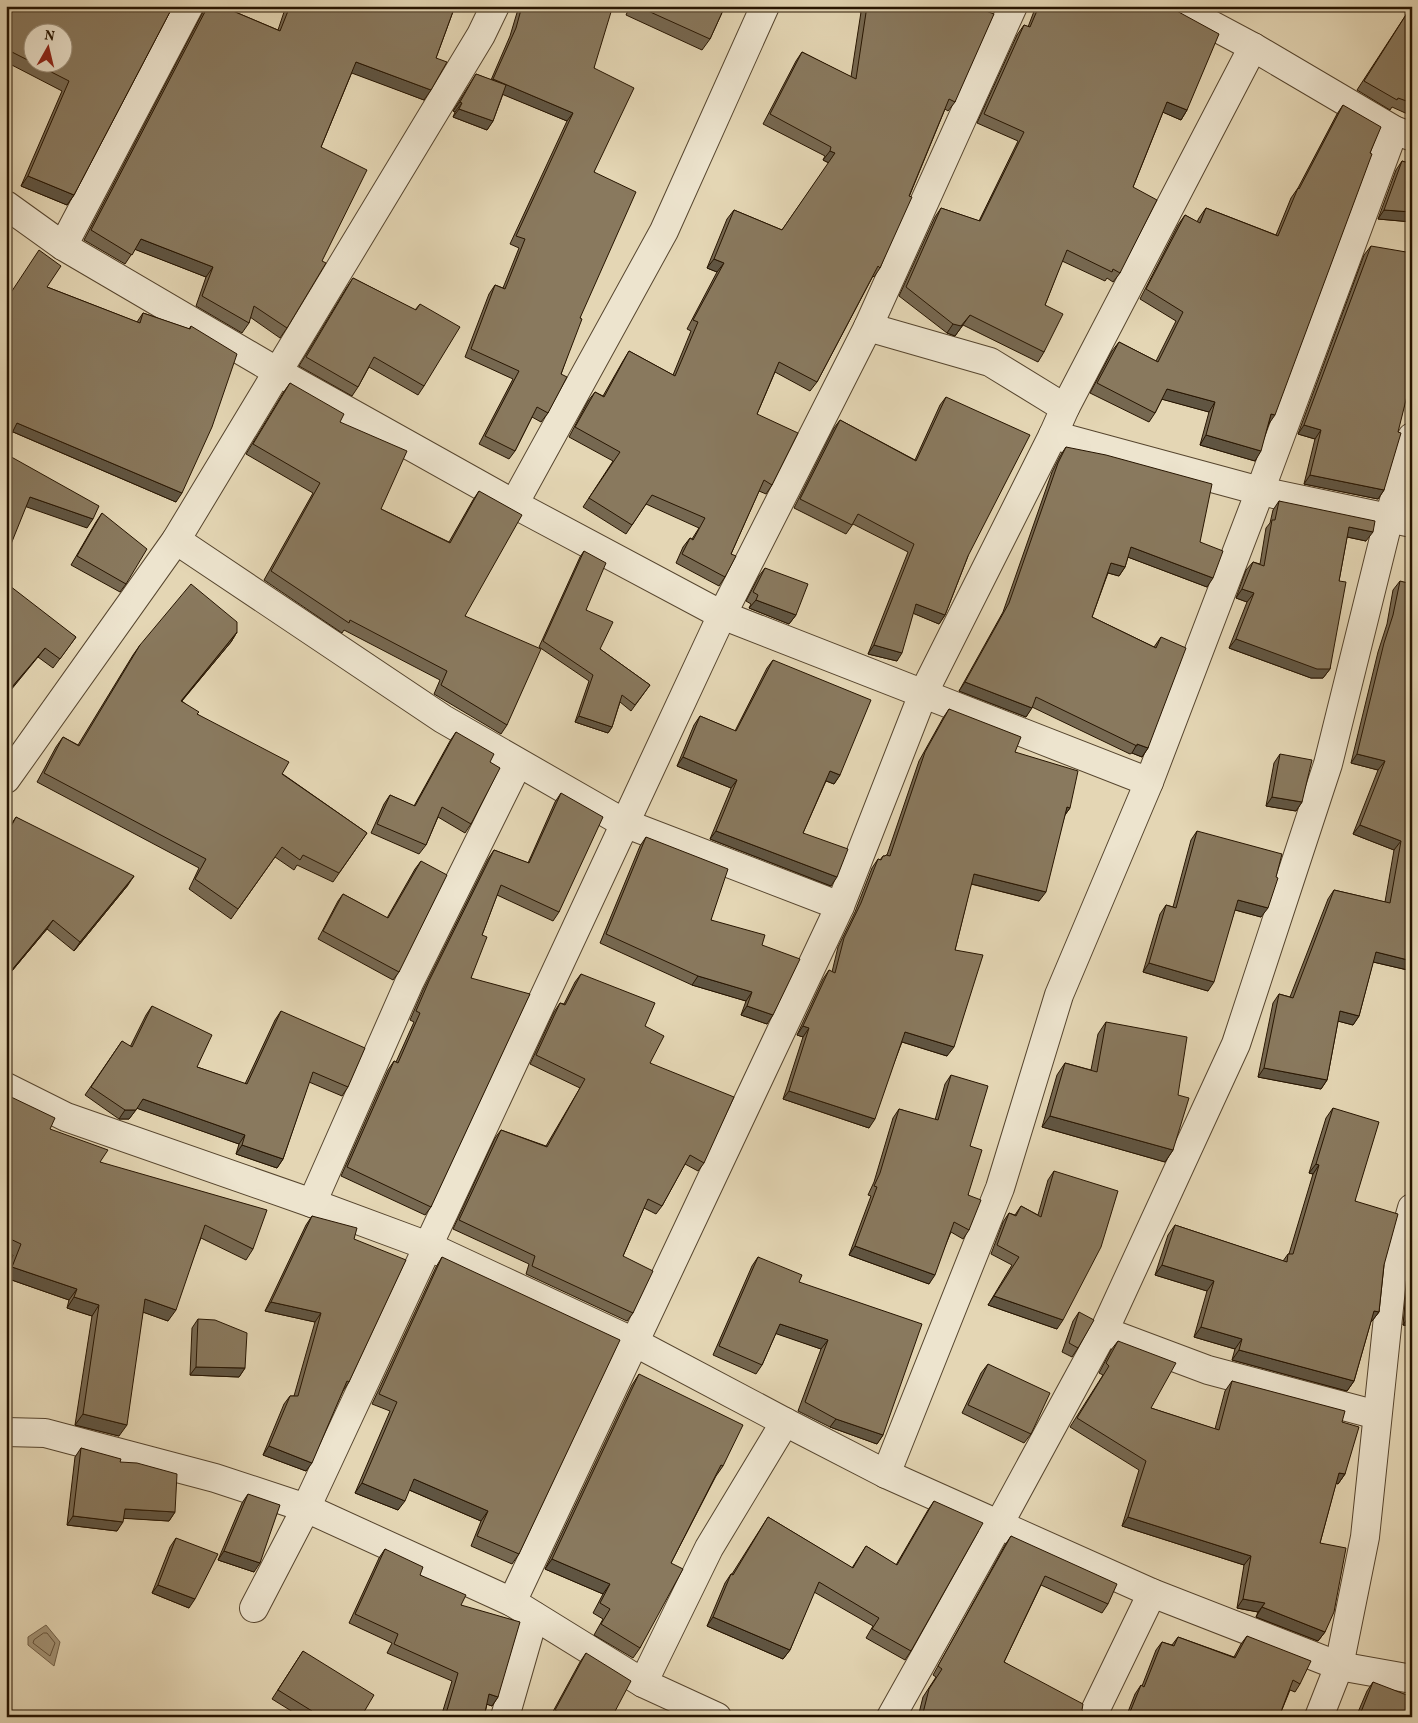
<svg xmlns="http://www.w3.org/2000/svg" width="1418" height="1723" font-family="Vollkorn,serif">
<rect width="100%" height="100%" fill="#e4d6b4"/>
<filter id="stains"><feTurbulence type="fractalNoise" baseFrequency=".004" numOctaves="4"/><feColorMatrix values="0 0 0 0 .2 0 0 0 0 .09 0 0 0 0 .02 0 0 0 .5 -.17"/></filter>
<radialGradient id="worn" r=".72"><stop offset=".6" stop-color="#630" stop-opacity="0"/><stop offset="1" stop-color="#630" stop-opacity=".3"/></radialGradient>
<polygon fill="#a49477" stroke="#726148" points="46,1625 60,1642 54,1666 28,1645 28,1637"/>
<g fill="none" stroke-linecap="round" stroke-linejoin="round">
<polygon stroke="#66543c" stroke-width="1" points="44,1633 47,1633 55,1643 50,1656 33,1643 34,1640"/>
<defs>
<g id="minor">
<polyline points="1176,6 1253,47 1394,130 1410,136"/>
<polyline points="6,205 63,246 278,372 514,504 722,615 1149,782"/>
<polyline points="63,246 189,6"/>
<polyline points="868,327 990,362 1065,408"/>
<polyline points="1053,435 1260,491 1412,523"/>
<polyline points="514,504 664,231 765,6"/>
<polyline points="176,540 443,719 624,823 840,906"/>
<polyline points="6,779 176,540 481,35 495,6"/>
<polyline points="6,1087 66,1117 312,1203 428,1246 634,1342 785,1422 886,1474 1152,1593 1339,1666 1412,1679"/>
<polyline points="312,1203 409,983 518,763"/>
<polyline points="1104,1331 1208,1370 1377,1415"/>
<polyline points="6,1432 45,1433 215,1478 306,1508 512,1602 643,1683 717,1717"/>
<polyline points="886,1474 1000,1188 1059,995 1149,782 1260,491 1394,130"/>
<polyline points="512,1602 840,906 923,694 1053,435 1065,408 1253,47"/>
<polyline points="254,1608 306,1508 722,615 868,327 1013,6"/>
<polyline points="643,1683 709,1548 785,1422"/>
<polyline points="505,1717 534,1616"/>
<polyline points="891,1717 999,1524 1104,1331 1236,1044 1328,764 1389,518 1412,437"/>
<polyline points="1092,1717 1152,1593"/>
<polyline points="1319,1717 1339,1666 1365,1537 1392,1279 1412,1208"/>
</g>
</defs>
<use href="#minor" stroke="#56452e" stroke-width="30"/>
<use href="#minor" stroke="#ede4ce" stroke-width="28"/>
</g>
<g fill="#766851" stroke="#271501">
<polygon points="6,6 173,6 74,195 67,205 21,186 62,91 6,62"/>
<polygon points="207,6 221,6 278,30 286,6 455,6 436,58 424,100 352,72 321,147 287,328 280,338 250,317 249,323 242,333 196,306 206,277 135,249 125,264 84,240 203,12"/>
<polygon points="519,6 593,6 594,68 594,172 580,318 548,413 541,422 532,417 515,451 509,459 479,444 513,379 465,357 489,294 495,285 503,288 519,248 510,244 567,121 503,94 493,121 487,130 453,117 455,112 453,111 476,74 491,80 510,36"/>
<polygon points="630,6 725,6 710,39 702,50 626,15"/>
<polygon points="840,6 973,6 955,102 948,111 945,109 880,268 874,277 873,276 817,382 810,391 775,372 757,414 772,485 766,494 759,491 731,554 725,577 719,586 676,563 683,547 690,538 692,539 699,528 646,504 626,534 583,507 613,461 569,437 588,401 595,392 603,396 623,361 629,351 673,375 691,331 687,329 717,272 707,268 727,219 734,210 782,230 829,163 823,160 825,156 763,124 796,61 802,52 851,77 861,12"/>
<polygon points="1036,6 1172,6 1187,110 1181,120 1163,112 1133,187 1120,273 1113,282 1107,278 1105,281 1062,261 1045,305 1044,352 1038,362 963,325 955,336 947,333 899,296 935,217 941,208 979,221 1018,141 977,123 1017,35 1024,25 1028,27"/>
<polygon points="1411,7 1412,8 1412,116 1392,107 1390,110 1357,90"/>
<polygon points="1343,105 1370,153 1255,461 1200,445 1209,412 1162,399 1155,413 1149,422 1090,393 1112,351 1119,342 1156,361 1176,321 1140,299 1178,225 1185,215 1197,222 1199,218 1206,208 1276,235 1291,198 1298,188 1337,114"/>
<polygon points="1402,161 1412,164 1412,222 1378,219 1396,170"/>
<polygon points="1371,246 1384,490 1378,499 1304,484 1315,439 1298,434 1364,255"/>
<polygon points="353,278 415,310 420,304 424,386 418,395 369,367 358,387 352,396 299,366 347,287"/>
<polygon points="47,287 137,322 143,313 189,329 191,326 176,502 13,432"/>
<polygon points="290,383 340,422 381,509 449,542 473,500 479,491 465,616 507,725 501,734 434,694 440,680 344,630 342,633 264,580 313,493 246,454 283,393"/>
<polygon points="946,397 968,556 945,615 939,624 913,613 897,661 868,654 908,552 853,524 846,534 794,508 834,428 840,420 915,460 940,405"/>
<polygon points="1066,447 1200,542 1207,587 1128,557 1125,567 1119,576 1108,573 1092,617 1154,647 1161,637 1148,748 1142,757 1132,753 1130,754 1032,707 1026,717 959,691 1003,612 1052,472 1060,456"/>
<polygon points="1279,501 1366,541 1347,537 1339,581 1330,669 1323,678 1311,678 1229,648 1247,602 1236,598 1246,570 1253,562 1260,564 1266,528 1270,523 1273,510"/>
<polygon points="102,513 126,584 120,592 71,565 96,522"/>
<polygon points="584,551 586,610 600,649 650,685 631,711 620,702 612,727 608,733 575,722 589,681 539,647 580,557"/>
<polygon points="765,568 796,615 789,624 749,608 751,604 746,601 759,576"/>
<polygon points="1400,581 1412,971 1373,962 1359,1016 1353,1025 1338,1021 1327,1080 1321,1089 1258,1077 1273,1003 1279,994 1290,997 1328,899 1334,890 1385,902 1394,850 1353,834 1378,770 1351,763 1378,652 1387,624 1393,590"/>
<polygon points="6,590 76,637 53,668 38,657"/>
<polygon points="237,632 231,642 182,701 197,714 367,833 333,882 297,865 294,870 275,857 231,919 189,889 199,868 37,782 56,747 63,737 78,745 133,655 140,645"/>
<polygon points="773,660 840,775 834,784 826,781 803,833 831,886 710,839 731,788 677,766 694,725 700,716 735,731 767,668"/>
<polygon points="949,709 1015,752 1070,808 1065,815 1039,901 971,884 955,950 947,1056 902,1042 869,1128 783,1099 803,1037 797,1035 823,979 829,970 832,972 838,947 855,912 872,868 878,859 880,860 883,856 885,856 886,855 887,855 919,761 943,718"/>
<polygon points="456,732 490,762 471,824 465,833 438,817 426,845 419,854 371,833 384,804 390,795 414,806 450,741"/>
<polygon points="1280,754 1302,802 1296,811 1266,806 1274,763"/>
<polygon points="561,793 559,912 553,921 497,895 482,935 471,978 431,1207 425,1215 341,1176 388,1070 394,1061 396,1062 414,1022 410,1020 423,990 488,859 494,850 528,863 555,802"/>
<polygon points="16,817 128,885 74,951 47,929 6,978 6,833 10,826"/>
<polygon points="1197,831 1261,917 1235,910 1208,991 1143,972 1160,914 1166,905 1173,907 1191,840"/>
<polygon points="646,837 711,920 762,945 767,1024 741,1015 746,1001 692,985 600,943 640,846"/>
<polygon points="421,861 399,972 393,980 318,939 338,901 343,894 387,918 415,869"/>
<polygon points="581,974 645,1026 650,1063 704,1163 698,1171 685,1164 662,1206 656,1214 644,1208 623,1256 633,1313 627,1321 526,1274 529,1264 453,1229 495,1138 501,1130 546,1146 580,1088 530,1064 554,1012 560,1003 564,1004 575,982"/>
<polygon points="152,1006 197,1067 245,1084 275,1020 281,1011 348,1087 342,1096 309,1082 283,1159 277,1168 236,1154 239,1144 137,1108 129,1119 119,1119 85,1095 122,1041 130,1047 146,1015"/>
<polygon points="1106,1022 1178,1095 1173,1150 1165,1162 1042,1127 1057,1075 1065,1063 1091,1070 1098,1034"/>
<polygon points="951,1075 970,1146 968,1195 969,1230 963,1239 951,1232 929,1284 849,1255 871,1196 868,1195 874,1182 893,1118 899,1109 935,1120 945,1084"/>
<polygon points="9,1096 50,1129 100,1162 253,1249 246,1260 201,1238 168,1321 143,1312 119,1436 75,1425 92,1316 67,1308 69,1300 6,1278 6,1274 13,1255 6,1252 6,1100"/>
<polygon points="1333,1108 1355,1201 1384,1265 1379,1312 1372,1321 1371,1321 1354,1381 1347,1391 1232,1360 1235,1349 1194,1337 1207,1291 1155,1275 1168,1235 1175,1225 1283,1261 1288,1254 1289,1254 1313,1174 1309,1173 1326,1118"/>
<polygon points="1054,1171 1057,1329 988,1305 1012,1265 991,1254 1003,1222 1009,1213 1015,1215 1021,1206 1038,1215 1048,1180"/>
<polygon points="312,1216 354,1239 349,1382 343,1391 306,1471 263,1455 284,1404 290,1396 294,1396 315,1322 265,1311 306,1225"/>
<polygon points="442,1257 519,1554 512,1564 471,1546 481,1521 409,1490 398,1510 355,1493 390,1411 372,1404 436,1267"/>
<polygon points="758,1257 799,1282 883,1435 877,1444 830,1427 798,1411 821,1349 776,1333 762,1365 756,1374 713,1355 752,1266"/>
<polygon points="1412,1266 1412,1326 1403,1325 1407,1282"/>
<polygon points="1079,1312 1078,1348 1072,1357 1062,1352 1073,1321"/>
<polygon points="198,1319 245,1368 239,1377 190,1375 192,1328"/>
<polygon points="1118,1341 1151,1408 1215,1429 1225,1391 1232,1381 1342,1422 1345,1474 1338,1484 1336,1483 1320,1543 1325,1632 1318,1641 1256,1617 1258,1612 1237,1608 1244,1565 1122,1526 1139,1470 1070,1427 1103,1375 1099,1373 1111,1350"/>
<polygon points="988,1364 1031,1434 1024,1443 962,1413 981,1373"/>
<polygon points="639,1374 723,1466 716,1476 671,1563 640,1648 633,1658 594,1635 603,1619 593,1613 603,1594 545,1569 632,1385"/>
<polygon points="81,1448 120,1462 175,1512 169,1521 124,1518 117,1531 67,1525 75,1457"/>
<polygon points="248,1494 254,1572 218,1560 242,1503"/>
<polygon points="934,1501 911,1651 905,1660 866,1638 873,1626 814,1592 790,1650 783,1659 707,1626 725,1583 731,1574 732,1574 768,1517 852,1568 866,1546 896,1565 928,1510"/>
<polygon points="1011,1536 1108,1604 1102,1613 1041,1585 1004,1662 1082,1710 1085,1717 918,1717 923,1697 936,1677 933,1675 1005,1545"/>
<polygon points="176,1538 189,1608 152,1593 170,1547"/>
<polygon points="385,1549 461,1605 498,1697 492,1706 487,1704 484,1717 441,1717 452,1681 387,1653 392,1643 349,1623 379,1558"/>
<polygon points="1247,1636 1300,1684 1295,1692 1290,1690 1279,1717 1126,1717 1135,1694 1141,1685 1142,1686 1156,1650 1162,1642 1172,1645 1178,1637 1234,1657 1241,1644"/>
<polygon points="303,1651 361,1717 301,1717 272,1699"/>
<polygon points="586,1653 612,1717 550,1717 580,1662"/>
<polygon points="1373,1682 1412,1717 1356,1717 1367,1691"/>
</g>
<g fill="#605542" stroke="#271501">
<polygon points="840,6 865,6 861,12"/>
<polygon points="356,62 431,90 424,100 349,72"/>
<polygon points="493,79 573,113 567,121 487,88"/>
<polygon points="460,102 462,103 455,112 453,111"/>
<polygon points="1167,102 1187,110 1181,120 1160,111"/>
<polygon points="459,109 493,121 487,130 453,117"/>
<polygon points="830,151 835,153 829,163 823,160"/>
<polygon points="28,176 74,195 67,205 21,186"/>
<polygon points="1384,210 1412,212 1412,222 1378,219"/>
<polygon points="141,239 213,267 206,277 134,249"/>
<polygon points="714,259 724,263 717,272 707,268"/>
<polygon points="970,315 955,336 947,333 953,324"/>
<polygon points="1167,389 1215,402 1209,412 1161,399"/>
<polygon points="1271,414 1275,415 1268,425"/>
<polygon points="17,423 182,493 176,502 11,431"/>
<polygon points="1304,425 1321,430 1315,439 1298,434"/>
<polygon points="1206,435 1261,451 1255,461 1200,445"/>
<polygon points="1310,475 1384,490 1378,499 1304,484"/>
<polygon points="30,497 93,519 87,528 24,506"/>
<polygon points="1349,527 1373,532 1366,541 1343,536"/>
<polygon points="1131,547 1213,578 1207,587 1125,556"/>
<polygon points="1111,563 1125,567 1119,576 1105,572"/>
<polygon points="1242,589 1254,593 1247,602 1236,598"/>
<polygon points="756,600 796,615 789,624 749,608"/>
<polygon points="916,604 945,615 939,624 910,612"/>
<polygon points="237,632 231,642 174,710 181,701"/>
<polygon points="1236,639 1330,669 1323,678 1311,678 1229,648"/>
<polygon points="874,645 902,653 897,661 868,654"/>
<polygon points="45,648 38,657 6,696 6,694"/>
<polygon points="965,682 1032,708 1026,717 959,691"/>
<polygon points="579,716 612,727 608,733 575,722"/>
<polygon points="1137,744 1148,748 1142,757 1132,753"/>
<polygon points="1357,754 1385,761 1378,770 1351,763"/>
<polygon points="683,757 737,780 731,788 677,766"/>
<polygon points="830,771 840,775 834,784 824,780"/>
<polygon points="1272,797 1302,802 1296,811 1266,806"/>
<polygon points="1067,807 1070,808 1064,816"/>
<polygon points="1360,825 1401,841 1394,850 1353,834"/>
<polygon points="716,831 837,877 831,886 710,839"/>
<polygon points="974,874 1046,892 1039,901 968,883"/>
<polygon points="134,876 128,885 74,951 80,942"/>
<polygon points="1238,900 1268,908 1261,917 1232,909"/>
<polygon points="53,920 47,929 6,978 6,977"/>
<polygon points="1376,952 1412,961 1412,971 1369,961"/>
<polygon points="1149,963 1214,982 1208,991 1143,972"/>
<polygon points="698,976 752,992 746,1001 692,985"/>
<polygon points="747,1006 773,1015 767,1024 741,1015"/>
<polygon points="1340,1011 1359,1016 1353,1025 1334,1020"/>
<polygon points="803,1026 809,1028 803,1037 797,1035"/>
<polygon points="905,1032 954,1047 947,1056 899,1041"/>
<polygon points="1264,1068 1327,1080 1321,1089 1258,1077"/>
<polygon points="789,1091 875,1119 869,1128 783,1099"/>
<polygon points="143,1099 245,1135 239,1144 136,1108"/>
<polygon points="125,1110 136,1110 129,1119 119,1119"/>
<polygon points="1050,1116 1173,1150 1165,1162 1042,1127"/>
<polygon points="242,1145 283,1159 277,1168 236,1154"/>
<polygon points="1316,1164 1319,1165 1313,1174 1309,1173"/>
<polygon points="855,1246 935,1275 929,1284 849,1255"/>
<polygon points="1162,1265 1214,1281 1207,1291 1155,1275"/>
<polygon points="12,1267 77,1289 69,1300 6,1278 6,1276"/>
<polygon points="994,1296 1063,1320 1057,1329 988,1305"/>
<polygon points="74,1297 99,1305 92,1316 67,1308"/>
<polygon points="145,1299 176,1310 168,1321 137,1310"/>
<polygon points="271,1302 321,1313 315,1322 265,1311"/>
<polygon points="1374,1311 1379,1312 1372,1321 1367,1321"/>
<polygon points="1409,1316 1412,1316 1412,1326 1403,1325"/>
<polygon points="780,1324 828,1340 821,1349 774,1333"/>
<polygon points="1201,1327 1242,1339 1235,1349 1194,1337"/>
<polygon points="1239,1350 1354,1381 1347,1391 1232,1360"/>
<polygon points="196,1367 245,1368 239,1377 190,1375"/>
<polygon points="83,1414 127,1425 119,1436 75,1425"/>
<polygon points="836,1419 883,1435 877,1444 830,1427"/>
<polygon points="269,1446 312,1463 306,1471 263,1455"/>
<polygon points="1339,1473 1345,1474 1338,1484 1333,1482"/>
<polygon points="414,1479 488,1511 481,1521 407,1489"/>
<polygon points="362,1483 405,1501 398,1510 355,1493"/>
<polygon points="125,1509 175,1512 169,1521 118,1518"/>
<polygon points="73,1516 123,1522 117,1531 67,1525"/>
<polygon points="1128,1517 1251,1556 1244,1565 1122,1526"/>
<polygon points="224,1551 260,1563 254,1572 218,1560"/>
<polygon points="552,1559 610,1584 603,1594 545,1569"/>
<polygon points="158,1585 195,1599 189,1608 152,1593"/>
<polygon points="1243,1599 1265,1603 1258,1612 1237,1608"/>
<polygon points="1262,1607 1325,1632 1318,1641 1256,1617"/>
<polygon points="713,1617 790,1650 783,1659 707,1626"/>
<polygon points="489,1694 498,1697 492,1706 483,1703"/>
</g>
<g fill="#89795e" stroke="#271501" fill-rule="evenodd">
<path d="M6,6H173L74,195L28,176L69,81L6,49ZM32,32H62V62H32Z"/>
<polygon points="208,6 221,6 280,31 290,6 455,6 436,58 447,62 431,90 356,62 321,147 367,170 322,261 326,263 287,328 254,306 249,323 202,296 213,267 141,239 132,255 91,230"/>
<polygon points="522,6 593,6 611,12 594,68 634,88 594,172 636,192 580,318 582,319 561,374 567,377 548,413 537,407 515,451 485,436 519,371 471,349 495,285 505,289 525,239 516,236 573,113 493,79 516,28"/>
<polygon points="637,6 725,6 710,39"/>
<polygon points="867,6 973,6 994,14 955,102 949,99 909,196 912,197 880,268 878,266 817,382 779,362 757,414 798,433 772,485 764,480 731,554 736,556 725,577 682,554 690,538 693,540 705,518 652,495 632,525 589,498 620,452 575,427 595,392 604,397 629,351 675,376 698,322 693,320 724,263 714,259 734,210 782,230 835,153 830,151 831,147 770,114 802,52 856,79"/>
<polygon points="1039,6 1172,6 1175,10 1219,34 1187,110 1167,102 1133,187 1157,200 1120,273 1113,269 1112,272 1067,250 1045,305 1063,314 1044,352 970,315 961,326 953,324 906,287 941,208 980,221 1024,132 984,114 1024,25 1030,27"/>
<polygon points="1411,7 1412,8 1412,103 1398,98 1397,100 1364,81"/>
<polygon points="476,74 506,85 493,121 459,109 462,103 460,102"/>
<polygon points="1343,105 1381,127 1370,153 1372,154 1275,415 1271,414 1261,451 1206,435 1215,402 1167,389 1155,413 1097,383 1119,342 1158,362 1183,312 1146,289 1185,215 1200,223 1206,208 1278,236 1298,188 1299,189"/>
<polygon points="1402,161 1412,164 1412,212 1384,210"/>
<polygon points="1371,246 1412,253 1412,376 1398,432 1401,433 1384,490 1310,475 1321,430 1304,425"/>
<polygon points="39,250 61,266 47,287 140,323 143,313 190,329 191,326 237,354 212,427 182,493 17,423 6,445 6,300"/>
<polygon points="353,278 416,310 420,304 460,327 424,386 374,357 358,387 306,357"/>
<polygon points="290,383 344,414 340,422 407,451 381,509 450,543 479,491 522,515 465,616 541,649 507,725 441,685 447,671 350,620 349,623 271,571 320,483 253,444"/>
<polygon points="946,397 1030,435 968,556 945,615 916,604 902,653 874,645 914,544 858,514 852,525 800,499 840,420 916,461"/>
<polygon points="1066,447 1106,455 1212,484 1200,542 1223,551 1213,578 1131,547 1125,567 1111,563 1092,617 1156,648 1161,637 1186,648 1148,748 1137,744 1137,746 1036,697 1032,708 965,682 1009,603 1058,463"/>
<polygon points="6,454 99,506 93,519 30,497 7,554 6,554"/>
<polygon points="1279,501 1375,521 1373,532 1349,527 1339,581 1346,582 1330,669 1317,669 1236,639 1254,593 1242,589 1253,562 1264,566 1272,520 1275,520"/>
<polygon points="102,513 147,549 126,584 77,556"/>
<polygon points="584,551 606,563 586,610 613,622 600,649 650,685 635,705 622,695 612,727 579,716 593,675 543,641"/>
<polygon points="765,568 808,584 796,615 756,600 758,595 753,592"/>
<polygon points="1400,581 1412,584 1412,961 1376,952 1359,1016 1340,1011 1327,1080 1264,1068 1279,994 1293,998 1334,890 1390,903 1401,841 1360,825 1385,761 1357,754 1384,643 1393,615"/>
<polygon points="191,584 237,622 237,632 181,701 199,712 197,714 289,762 282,774 367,833 339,873 303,855 300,860 282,847 238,909 195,879 206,859 44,773 63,737 79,746 140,645"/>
<polygon points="10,586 76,637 60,659 45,648 6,694 6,590"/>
<polygon points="773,660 871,700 840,775 830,771 803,833 848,849 837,877 716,831 737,780 683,757 700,716 736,731"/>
<polygon points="949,709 1021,737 1015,752 1078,771 1070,808 1067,807 1046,892 974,874 955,950 983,955 954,1047 905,1032 875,1119 789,1091 809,1028 803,1026 829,970 835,973 844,938 861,903 878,859 881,860 883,856 885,856 886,855 890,856 925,752"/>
<polygon points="456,732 494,754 490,762 500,768 471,824 442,807 426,845 377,824 390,795 415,806"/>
<polygon points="1280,754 1312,760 1302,802 1272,797"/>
<polygon points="561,793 603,817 559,912 501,885 482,935 487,937 471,978 530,994 431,1207 347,1167 394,1061 398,1063 420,1013 416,1011 429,981 494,850 529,863"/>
<polygon points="16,817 134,876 80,942 53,920 6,977 6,836"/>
<polygon points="1197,831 1282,854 1276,877 1278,878 1268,908 1238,900 1214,982 1149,963 1166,905 1176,908"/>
<polygon points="646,837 728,869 711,920 765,935 762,945 800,959 773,1015 747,1006 752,992 698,976 606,934"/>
<polygon points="421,861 447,875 399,972 323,931 343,894 388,918"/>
<polygon points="581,974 655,1003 645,1026 664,1036 650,1063 734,1097 704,1163 690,1155 662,1206 648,1199 623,1256 653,1271 633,1313 532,1266 535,1256 459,1220 501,1130 547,1147 585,1079 536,1055 560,1003 565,1005"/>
<polygon points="152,1006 212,1035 197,1067 247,1084 281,1011 365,1048 348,1087 313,1072 283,1159 242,1145 245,1135 143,1099 136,1110 125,1110 91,1087 122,1041 132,1047"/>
<polygon points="1106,1022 1187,1037 1178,1095 1189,1098 1173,1150 1050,1116 1065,1063 1097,1072"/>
<polygon points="951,1075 988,1086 970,1146 982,1150 968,1195 981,1200 969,1230 954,1222 935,1275 855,1246 877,1187 874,1186 880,1173 899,1109 938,1120"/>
<polygon points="9,1096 55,1118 50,1129 108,1150 100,1162 267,1210 253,1249 205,1225 176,1310 145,1299 127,1425 83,1414 99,1305 74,1297 77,1289 12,1267 21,1244 6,1237 6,1101"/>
<polygon points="1333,1108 1379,1122 1355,1201 1398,1214 1384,1265 1379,1312 1374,1311 1354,1381 1239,1350 1242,1339 1201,1327 1214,1281 1162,1265 1175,1225 1287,1262 1288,1254 1293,1254 1319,1165 1316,1164"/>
<polygon points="1054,1171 1118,1191 1101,1247 1063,1320 994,1296 1019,1257 997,1245 1009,1213 1016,1216 1021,1206 1041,1217"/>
<polygon points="312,1216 357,1228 354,1239 406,1260 349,1382 347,1381 312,1463 269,1446 290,1396 298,1396 321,1313 271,1302"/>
<polygon points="442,1257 620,1340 519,1554 477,1536 488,1511 414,1479 405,1501 362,1483 397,1402 379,1394"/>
<polygon points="758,1257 802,1275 799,1282 922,1324 883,1435 836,1419 805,1402 828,1340 780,1324 762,1365 719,1346"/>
<polygon points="1412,1292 1412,1316 1409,1316"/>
<polygon points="1079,1312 1094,1320 1078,1348 1069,1343"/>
<polygon points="198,1319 215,1320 247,1333 245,1368 196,1367"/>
<polygon points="1118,1341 1176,1363 1151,1408 1219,1430 1232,1381 1345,1411 1342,1422 1359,1427 1345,1474 1339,1473 1320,1543 1346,1548 1334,1612 1325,1632 1262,1607 1265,1603 1243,1599 1251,1556 1128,1517 1146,1461 1077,1418 1109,1366 1106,1363"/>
<polygon points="6,1345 8,1345 6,1385"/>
<polygon points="988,1364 1050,1393 1031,1434 968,1405"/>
<polygon points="639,1374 743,1425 723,1466 721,1465 671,1563 683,1569 640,1648 601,1624 610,1609 600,1603 610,1584 552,1559"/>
<polygon points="81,1448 121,1459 120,1462 137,1463 177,1474 175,1512 125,1509 123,1522 73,1516"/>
<polygon points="248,1494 280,1505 260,1563 224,1551"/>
<polygon points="934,1501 983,1523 911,1651 872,1629 879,1618 819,1582 790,1650 713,1617 731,1574 733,1575 768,1517 853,1568 866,1546 897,1565"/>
<polygon points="1011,1536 1117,1584 1108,1604 1045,1576 1004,1662 1083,1704 1082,1710 1085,1717 922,1717 929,1689 942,1669 938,1666"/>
<polygon points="176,1538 218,1554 195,1599 158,1585"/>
<polygon points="385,1549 423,1567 420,1575 466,1595 461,1605 520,1622 498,1697 489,1694 484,1717 445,1717 458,1673 394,1644 398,1634 355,1614"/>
<polygon points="1247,1636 1311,1661 1300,1684 1293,1680 1279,1717 1128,1717 1141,1685 1144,1687 1162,1642 1174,1646 1178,1637 1235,1658"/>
<polygon points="303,1651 374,1695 361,1717 309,1717 312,1711 278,1690"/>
<polygon points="586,1653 631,1681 612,1717 568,1717 555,1710"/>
<polygon points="1373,1682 1412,1697 1412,1717 1359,1717"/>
</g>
<rect width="1418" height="1723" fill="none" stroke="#e4d6b4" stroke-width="25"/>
<rect x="8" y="8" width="1403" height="1708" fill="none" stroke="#271501" stroke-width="2.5"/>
<rect x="12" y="12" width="1393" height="1698" fill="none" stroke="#271501"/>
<g transform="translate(48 48) rotate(8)"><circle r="24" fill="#ede4ce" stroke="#9e917c"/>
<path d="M0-4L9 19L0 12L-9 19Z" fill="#8f2418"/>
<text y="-8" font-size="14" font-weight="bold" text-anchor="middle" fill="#271501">N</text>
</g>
<rect width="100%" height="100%" filter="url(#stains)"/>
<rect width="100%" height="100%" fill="url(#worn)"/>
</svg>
